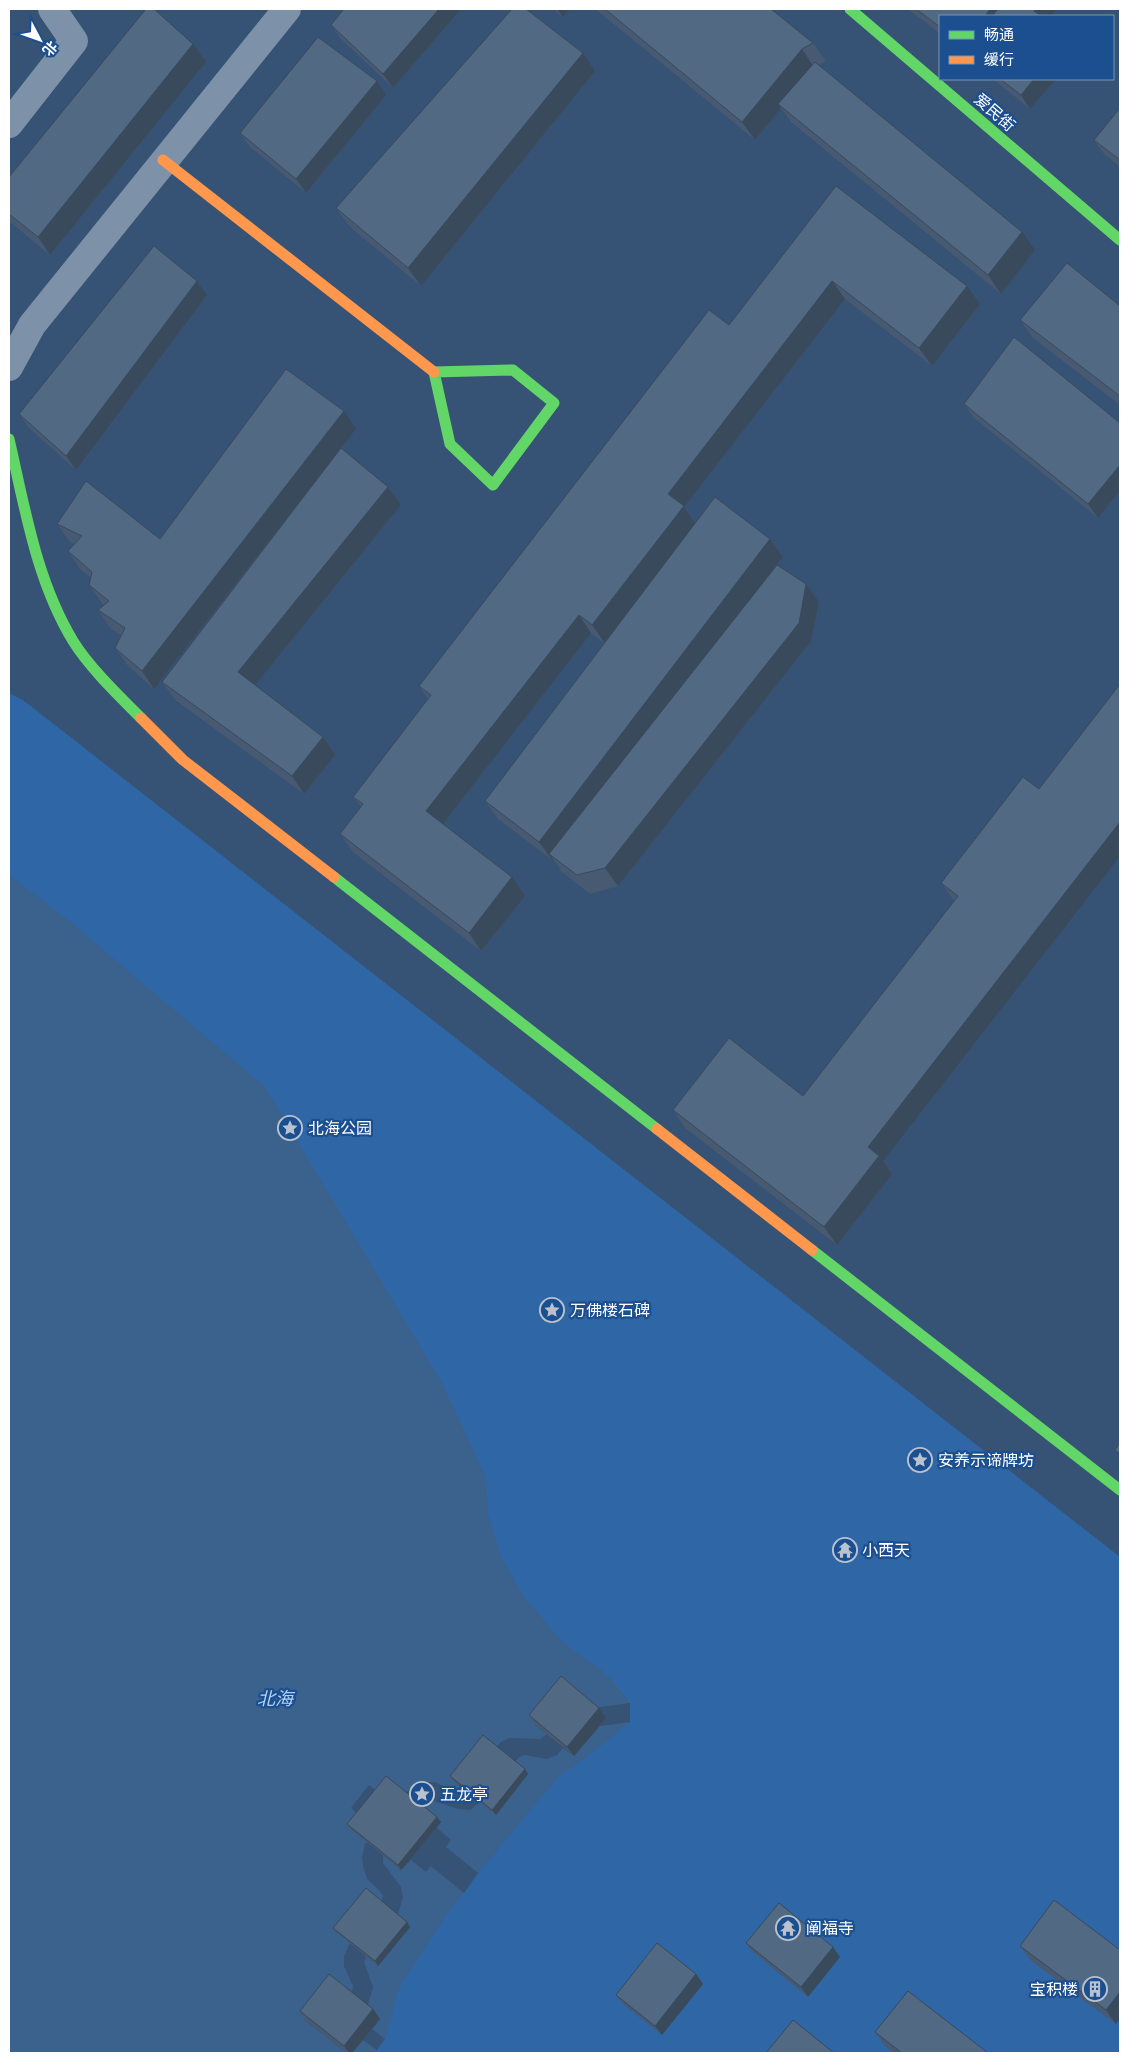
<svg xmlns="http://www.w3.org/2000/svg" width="1129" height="2062" font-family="Quicksand,'Noto Sans SC',sans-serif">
<rect width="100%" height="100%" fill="#365274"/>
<polygon fill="#2f66a5" points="9,693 23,700 1120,1557 1120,2053 9,2053"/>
<polygon fill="#3b618d" points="9,875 68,920 265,1087 442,1383 486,1478 488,1514 501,1556 524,1597 562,1642 596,1666 611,1679 630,1703 630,1722 587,1757 559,1776 478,1873 445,1917 399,1988 385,2039 373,2053 9,2053"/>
<polygon fill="#365274" points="630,1703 630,1722 600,1726 574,1756 563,1748 557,1755 547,1759 525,1755 519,1757 480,1802 470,1810 458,1809 434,1801 427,1803 423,1807 441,1822 437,1828 451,1840 446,1847 478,1873 464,1893 431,1866 426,1872 411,1860 401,1870 383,1855 383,1863 401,1887 403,1897 397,1917 410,1927 378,1966 366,1956 364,1962 373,1987 367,2008 380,2019 372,2029 385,2039 377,2050 363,2040 352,2053 347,2053 306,2021 351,1995 353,1986 344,1966 344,1956 350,1943 381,1903 383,1896 379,1890 368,1880 364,1870 362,1858 365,1844 367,1842 350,1828 360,1816 351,1808 369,1785 379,1793 405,1793 413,1786 422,1782 435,1782 455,1792 466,1792 454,1781 487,1740 496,1748 501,1742 509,1738 540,1739 547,1734 535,1725 594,1708"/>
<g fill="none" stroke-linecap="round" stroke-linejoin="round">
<g stroke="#7d92a8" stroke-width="28">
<polyline points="9,124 74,41 52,9"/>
<polyline points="9,367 32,325 287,9"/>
</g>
<g stroke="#63d668" stroke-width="11">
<polyline points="850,9 1120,240"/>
<polyline points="434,372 450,444 493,485 554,403 513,370 434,372"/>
<path d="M9,439C25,508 36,580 73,641C89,667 119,696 141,718"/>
<polyline points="334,877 657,1129"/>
<polyline points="812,1250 1120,1490"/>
</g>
<g stroke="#ff974d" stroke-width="11">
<polyline points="163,160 434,372"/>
<polyline points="141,718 183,760 334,877"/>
<polyline points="657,1129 812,1250"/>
</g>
</g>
<g fill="#475a72">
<polygon points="344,9 461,9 393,88 341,39 331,25"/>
<polygon points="553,9 570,9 563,17"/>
<polygon points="597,9 771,9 813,43 826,61 819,65 1035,250 1001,294 791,122 781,108 755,140 598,11"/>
<polygon points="908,9 1057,9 1051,16 940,16 940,34"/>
<polygon points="583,53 595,71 421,286 349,226 336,208"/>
<polygon points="206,62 50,255 9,221 9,177"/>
<polygon points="993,79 1056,79 1030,109"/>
<polygon points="386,95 306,193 250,147 240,133"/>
<polygon points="1120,108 1120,167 1104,154 1094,140"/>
<polygon points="836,186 980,304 932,366 845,299 684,507 696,523 770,539 783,557 777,565 806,584 819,602 811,641 618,886 590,894 562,872 553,859 552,860 498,819 485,801 604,643 591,633 443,824 525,896 481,951 353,852 340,834 361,807 353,797 428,699 419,686 729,325"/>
<polygon points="197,281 207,295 76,470 29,428 19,414"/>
<polygon points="1120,306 1120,405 1033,338 1020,320"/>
<polygon points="964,404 1120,423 1120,491 1098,518 974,418"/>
<polygon points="356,429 341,449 388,487 401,505 255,685 335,755 304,794 175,700 162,682 294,510 154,689 128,666 115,648 121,635 110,628 98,610 104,605 102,603 89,585 91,578 80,569 68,551 74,544 70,542 57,524 160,539"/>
<polygon points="1023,777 883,1161 892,1174 837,1245 685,1128 673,1110 803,1096 954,901 941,883"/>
<polygon points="599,1708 606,1718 574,1756 535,1725 529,1715"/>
<polygon points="528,1774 496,1815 454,1781 450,1776"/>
<polygon points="437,1817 441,1822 401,1870 350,1828 347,1824"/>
<polygon points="1054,1900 1116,2024 1030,1960 1020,1946"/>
<polygon points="407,1922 410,1927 378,1966 337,1933 333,1928"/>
<polygon points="746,1943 840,1957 808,1997 753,1952"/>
<polygon points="696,1974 703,1984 662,2035 623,2004 616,1995"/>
<polygon points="373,2009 380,2019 352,2053 347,2053 306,2021 300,2011"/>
<polygon points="875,2032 988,2053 894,2053 885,2046"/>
</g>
<g fill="#394a5c">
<polygon points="439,9 461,9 393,88 383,74"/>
<polygon points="557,9 570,9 563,17"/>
<polygon points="990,9 998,9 1003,16 985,16"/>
<polygon points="1036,9 1057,9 1051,16 1037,16 1034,11"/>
<polygon points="193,44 206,62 50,255 38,237"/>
<polygon points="802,49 814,67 778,104 781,108 755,140 742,122"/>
<polygon points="583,53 595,71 421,286 408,268"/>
<polygon points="1034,79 1056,79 1030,109 1021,95"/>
<polygon points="377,81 386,95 306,193 296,179"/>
<polygon points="1022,232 1035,250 1001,294 988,275"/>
<polygon points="197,281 207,295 76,470 66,456"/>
<polygon points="832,281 845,299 684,507 697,525 605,643 592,625 668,494"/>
<polygon points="967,286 980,304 932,366 919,348"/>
<polygon points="344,411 356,429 154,689 142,671"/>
<polygon points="1120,465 1120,491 1098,518 1088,504"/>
<polygon points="388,487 401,505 251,690 238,672"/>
<polygon points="770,539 783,557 554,857 549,854 553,859 552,860 539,842"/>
<polygon points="806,584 819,602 811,641 618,886 605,868"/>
<polygon points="579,615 591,633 439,829 426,811"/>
<polygon points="323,737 335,755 304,794 292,776"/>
<polygon points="1120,822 1120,856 883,1161 892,1174 837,1245 824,1227 868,1147"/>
<polygon points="512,877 525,896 481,951 469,933"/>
<polygon points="599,1708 606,1718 574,1756 567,1747"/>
<polygon points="525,1769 528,1774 496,1815 492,1810"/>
<polygon points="437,1817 441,1822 401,1870 398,1865"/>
<polygon points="407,1922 410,1927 378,1966 375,1961"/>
<polygon points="833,1947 840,1957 808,1997 801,1987"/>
<polygon points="696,1974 703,1984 662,2035 655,2026"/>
<polygon points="1120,1992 1120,2019 1116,2024 1106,2010"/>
<polygon points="373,2009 380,2019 352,2053 349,2053 344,2046"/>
</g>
<g fill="#526984" stroke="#394a5c">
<polygon points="146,9 154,9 193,44 38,237 9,214 9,177"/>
<polygon points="344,9 439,9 383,74 331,25"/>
<polygon points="512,9 526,9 583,53 408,268 336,208"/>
<polygon points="605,9 771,9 813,43 802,49 742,122"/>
<polygon points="916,9 990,9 985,16 940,16 940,27"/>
<polygon points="998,9 1036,9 1034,11 1041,16 992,16"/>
<polygon points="318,37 377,81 296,179 240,133"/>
<polygon points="815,62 1022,232 988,275 778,104"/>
<polygon points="1000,79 1034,79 1021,95"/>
<polygon points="1120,108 1120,160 1094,140"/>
<polygon points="836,186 967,286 919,348 832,281 668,494 684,506 592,625 579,615 426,811 512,877 469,933 340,834 363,804 353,797 431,695 419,686 709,310 729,325"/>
<polygon points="154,246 197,281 66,456 19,414"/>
<polygon points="1067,263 1120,306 1120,396 1020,320"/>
<polygon points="1014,337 1120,423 1120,465 1088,504 964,404"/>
<polygon points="286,369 344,411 142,671 115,648 125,628 98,610 109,601 89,585 92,572 68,551 82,536 57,524 86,481 160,539"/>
<polygon points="341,448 388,487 238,672 323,737 292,776 162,682"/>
<polygon points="715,497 770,539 539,842 485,801"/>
<polygon points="777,565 806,584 799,623 605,868 577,875 549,854"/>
<polygon points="1120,684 1120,822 868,1147 879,1156 824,1227 673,1110 729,1038 803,1096 958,896 941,883 1023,777 1039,789"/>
<polygon points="1120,1443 1120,1454 1115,1450"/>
<polygon points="561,1676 599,1708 567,1747 529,1715"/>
<polygon points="483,1735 525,1769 492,1810 450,1776"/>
<polygon points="386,1776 437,1817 398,1865 347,1824"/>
<polygon points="366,1888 407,1922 375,1961 333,1928"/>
<polygon points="1054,1900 1120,1950 1120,1992 1106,2010 1020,1946"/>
<polygon points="779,1903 833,1947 801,1987 746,1943"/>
<polygon points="657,1943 696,1974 655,2026 616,1995"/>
<polygon points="329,1974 373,2009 344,2046 300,2011"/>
<polygon points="908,1991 988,2053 902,2053 875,2032"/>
<polygon points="793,2020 834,2053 766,2053"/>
</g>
<defs>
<symbol id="sight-ring" viewBox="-11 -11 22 22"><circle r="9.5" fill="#1b4f8f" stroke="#b9c2ce" stroke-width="1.5"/><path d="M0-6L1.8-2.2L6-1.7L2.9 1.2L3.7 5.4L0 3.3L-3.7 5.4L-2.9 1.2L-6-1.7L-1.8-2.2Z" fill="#b9c2ce"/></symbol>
<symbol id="temple-ring" viewBox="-11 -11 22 22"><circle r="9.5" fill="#1b4f8f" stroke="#b9c2ce" stroke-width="1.5"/><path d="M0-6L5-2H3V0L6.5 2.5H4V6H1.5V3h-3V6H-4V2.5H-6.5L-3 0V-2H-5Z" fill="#b9c2ce"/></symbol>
<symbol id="building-ring" viewBox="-11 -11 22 22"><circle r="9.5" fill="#1b4f8f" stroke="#b9c2ce" stroke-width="1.5"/><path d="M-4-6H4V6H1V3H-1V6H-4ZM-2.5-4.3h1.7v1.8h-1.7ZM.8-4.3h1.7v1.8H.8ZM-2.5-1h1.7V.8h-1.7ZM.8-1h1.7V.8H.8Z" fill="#b9c2ce"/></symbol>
</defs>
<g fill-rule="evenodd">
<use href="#sight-ring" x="276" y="1114" width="28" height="28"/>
<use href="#sight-ring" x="538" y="1296" width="28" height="28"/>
<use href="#sight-ring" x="906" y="1446" width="28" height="28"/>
<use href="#temple-ring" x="831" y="1536" width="28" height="28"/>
<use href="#sight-ring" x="408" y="1780" width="28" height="28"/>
<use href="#temple-ring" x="774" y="1914" width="28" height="28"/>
<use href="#building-ring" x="1081" y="1975" width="28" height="28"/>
</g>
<g text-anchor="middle" stroke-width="4.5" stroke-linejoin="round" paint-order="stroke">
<g font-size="16" fill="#fff" stroke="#1b4f8f">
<text transform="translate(995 112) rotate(41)" y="6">爱民街</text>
</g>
<g font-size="16" fill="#fff" stroke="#1b4f8f" text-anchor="start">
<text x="308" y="1134">北海公园</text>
<text x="570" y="1316">万佛楼石碑</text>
<text x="938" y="1466">安养示谛牌坊</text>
<text x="862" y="1556">小西天</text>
<text x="440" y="1800">五龙亭</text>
<text x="806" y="1934">阐福寺</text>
<text x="1078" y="1995" text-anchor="end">宝积楼</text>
</g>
<g font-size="18" font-style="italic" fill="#b5d3f5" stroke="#1b4f8f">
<text x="275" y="1705">北海</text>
</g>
</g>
<rect width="1129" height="2062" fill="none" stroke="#ffffff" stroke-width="20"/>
<rect x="939" y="15" width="175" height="65" fill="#1b4f8f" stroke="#7695bc"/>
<rect x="949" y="31" width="25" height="8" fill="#63d668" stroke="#7695bc"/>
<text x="984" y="40" font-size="15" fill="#ffffff">畅通</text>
<rect x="949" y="56" width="25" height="8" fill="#ff974d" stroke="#7695bc"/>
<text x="984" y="65" font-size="15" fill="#ffffff">缓行</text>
<g transform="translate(40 40) rotate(131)" stroke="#1b4f8f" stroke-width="4" paint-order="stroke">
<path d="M0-4L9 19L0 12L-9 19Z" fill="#ffffff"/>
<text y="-8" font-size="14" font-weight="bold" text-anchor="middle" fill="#ffffff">北</text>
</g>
</svg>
